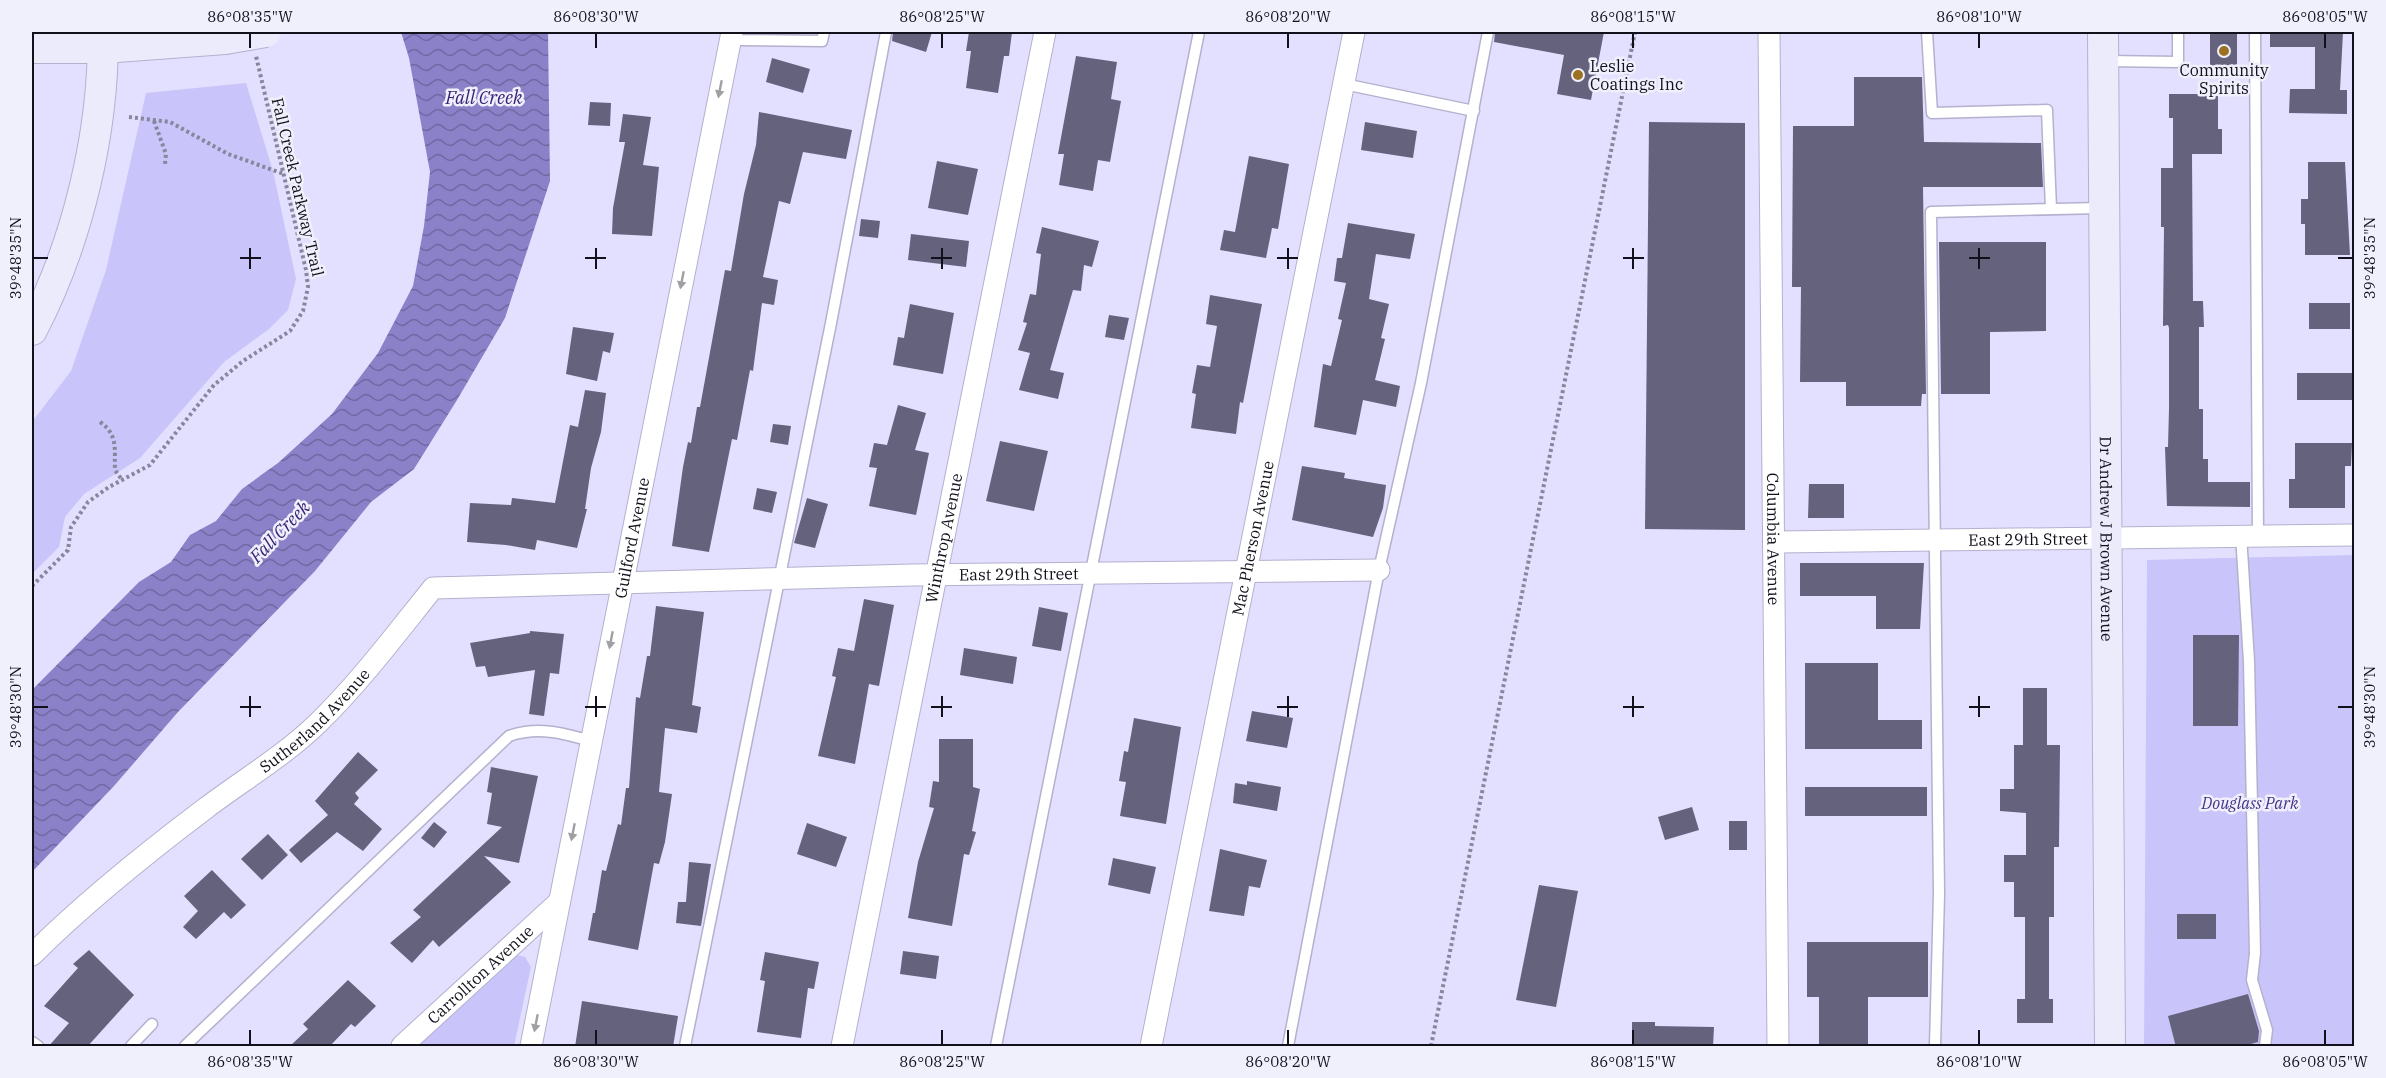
<svg xmlns="http://www.w3.org/2000/svg" width="2386" height="1078" font-family="'IBM Plex Serif',serif">
<defs>
<pattern id="water-waves" width="16" height="10" patternUnits="userSpaceOnUse" patternTransform="scale(1.5)"><rect width="16" height="10" fill="#8a81c8"/><path d="M0 5q4-4 8 0t8 0" fill="none" stroke="#6f68a2"/></pattern>
</defs>
<rect width="100%" height="100%" fill="#e2e0fe"/>
<g fill="#c9c4f9">
<polygon points="246,83 273,171 296,279 288,310 269,329 224,362 140,458 84,494 65,517 59,547 32,574 32,422 71,371 106,270 146,93"/>
<polygon points="2354,555 2354,1046 2144,1046 2147,560"/>
<polygon points="513,954 525,957 531,967 514,1046 417,1046"/>
</g>
<polygon fill="url(#water-waves)" points="401,32 548,32 550,181 505,318 457,400 414,469 371,502 315,571 178,712 114,786 32,872 32,690 139,582 171,562 190,535 216,521 242,489 278,463 332,414 378,353 413,286 424,226 430,172 409,58"/>
<g fill="#64627c">
<polygon points="893,32 932,32 926,52 892,41"/>
<polygon points="969,32 1012,32 1009,56 1004,56 998,93 966,88 971,51 966,51"/>
<polygon points="1495,32 1604,32 1591,100 1557,94 1564,55 1494,42"/>
<rect x="2210" y="32" width="27" height="38"/>
<polygon points="2270,32 2343,32 2340,90 2347,90 2347,114 2289,113 2290,89 2315,89 2315,47 2270,47"/>
<polygon points="1076,56 1117,62 1111,99 1121,101 1110,162 1098,160 1093,191 1059,185 1064,154 1058,154"/>
<polygon points="772,58 810,69 803,93 766,82"/>
<polygon points="1854,77 1922,77 1924,142 2041,143 2043,187 1923,187 1926,394 1922,394 1921,406 1846,406 1846,382 1800,382 1801,287 1792,287 1793,126 1854,126"/>
<polygon points="2169,94 2218,94 2218,129 2222,129 2222,154 2192,154 2193,301 2203,301 2204,327 2199,327 2199,409 2203,409 2203,459 2208,459 2208,482 2250,482 2250,507 2167,506 2165,447 2168,447 2169,409 2169,328 2168,325 2163,326 2164,227 2161,227 2161,168 2173,168 2173,118 2169,118"/>
<polygon points="590,102 611,103 610,126 588,125"/>
<polygon points="759,112 852,130 846,159 803,152 790,204 779,201 763,277 778,280 774,305 762,303 753,371 750,370 737,440 732,439 709,552 672,546 683,467 688,442 691,443 697,407 700,407 725,270 731,271 744,194 756,145"/>
<polygon points="623,114 651,117 643,165 659,167 652,236 612,234 613,208 625,142 619,142"/>
<polygon points="1365,122 1417,131 1413,158 1361,150"/>
<polygon points="1649,122 1745,123 1745,530 1645,529"/>
<polygon points="1249,156 1289,164 1278,229 1272,228 1266,258 1220,250 1224,230 1235,232"/>
<polygon points="937,161 978,169 968,215 928,208"/>
<polygon points="2308,162 2345,162 2350,255 2305,255 2305,224 2301,224 2301,199 2308,199"/>
<polygon points="861,219 880,221 878,238 859,236"/>
<polygon points="1348,223 1415,234 1410,259 1376,254 1369,299 1389,304 1381,338 1385,339 1375,380 1400,386 1396,407 1363,400 1356,435 1314,427 1323,364 1331,366 1342,320 1338,319 1346,283 1334,281 1337,258 1342,258"/>
<polygon points="1042,227 1099,241 1092,267 1084,265 1081,291 1073,290 1050,370 1064,373 1058,399 1019,390 1030,353 1018,350 1027,323 1023,322 1030,294 1036,295 1041,254 1036,253"/>
<polygon points="911,234 969,241 966,267 908,260"/>
<polygon points="1939,242 2046,242 2046,331 1990,332 1990,394 1941,394"/>
<polygon points="1210,295 1262,304 1243,403 1240,402 1236,434 1191,428 1196,394 1192,393 1197,365 1210,367 1217,326 1206,324"/>
<rect x="2309" y="303" width="41" height="26"/>
<polygon points="910,304 954,313 943,374 893,365 898,337 904,338"/>
<polygon points="1109,315 1129,318 1124,340 1105,337"/>
<polygon points="573,327 614,333 610,353 603,351 597,381 566,374"/>
<rect x="2297" y="373" width="57" height="27"/>
<polygon points="585,390 606,393 601,432 591,468 585,509 587,509 577,548 537,540 535,550 506,545 467,542 470,503 511,505 512,498 555,503 570,425 578,427"/>
<polygon points="898,405 926,413 915,450 929,453 916,515 869,506 877,468 869,467 874,443 887,445"/>
<polygon points="773,424 791,426 788,445 770,442"/>
<polygon points="1000,441 1048,451 1034,511 986,501"/>
<polygon points="2295,443 2352,443 2351,466 2345,466 2345,508 2289,508 2289,479 2295,479"/>
<polygon points="1302,466 1345,473 1344,478 1386,485 1383,508 1373,537 1292,520"/>
<polygon points="1809,484 1844,484 1844,518 1808,518"/>
<polygon points="757,488 777,492 772,513 753,509"/>
<polygon points="807,498 828,504 815,548 794,543"/>
<polygon points="1800,563 1924,563 1920,629 1876,629 1876,596 1800,596"/>
<polygon points="864,599 894,605 879,686 869,684 855,764 818,756 836,677 832,676 838,648 854,651"/>
<polygon points="656,606 704,612 692,705 701,707 697,733 665,728 659,792 672,794 665,842 659,864 654,863 638,950 588,940 593,913 595,913 602,870 606,871 618,824 621,825 626,788 629,788 636,697 640,698 647,656 650,656"/>
<polygon points="1039,607 1068,613 1061,651 1032,646"/>
<polygon points="530,631 564,634 559,674 550,673 544,716 529,714 535,670 488,677 485,666 476,667 470,643 530,633"/>
<polygon points="2193,635 2239,635 2238,726 2193,726"/>
<polygon points="964,648 1017,657 1013,684 960,675"/>
<polygon points="1805,663 1878,663 1878,720 1922,720 1922,749 1805,749"/>
<polygon points="2023,688 2047,688 2047,745 2060,745 2059,847 2054,847 2054,917 2049,917 2049,999 2053,999 2053,1023 2017,1023 2017,999 2025,999 2025,917 2014,917 2014,882 2004,882 2004,855 2026,855 2026,813 2000,811 2000,789 2014,789 2014,745 2023,745"/>
<polygon points="1252,711 1293,718 1287,748 1246,741"/>
<polygon points="1134,718 1181,727 1166,824 1120,816 1126,782 1119,781 1124,751 1128,752"/>
<polygon points="939,739 973,739 973,787 980,789 972,831 976,832 969,855 964,854 952,926 908,918 918,862 934,808 929,807 933,781 939,782"/>
<polygon points="358,752 378,770 355,793 359,798 354,804 382,829 363,851 337,832 301,863 289,850 328,815 315,801"/>
<polygon points="491,767 538,776 519,863 484,856 511,882 439,947 433,940 412,963 390,943 421,917 413,910 502,827 487,824 492,793 487,792"/>
<polygon points="1247,781 1281,787 1277,811 1233,803 1235,783 1247,785"/>
<rect x="1805" y="787" width="122" height="29"/>
<polygon points="1692,807 1699,830 1665,840 1658,817"/>
<rect x="1729" y="821" width="18" height="29"/>
<polygon points="434,822 447,832 434,848 421,838"/>
<polygon points="807,823 847,837 836,867 797,854"/>
<polygon points="268,834 288,855 262,880 241,859"/>
<polygon points="1220,849 1267,860 1260,888 1249,886 1244,916 1209,911"/>
<polygon points="1113,858 1156,867 1150,894 1108,885"/>
<polygon points="689,862 711,864 701,926 676,923 678,902 686,902"/>
<polygon points="212,870 246,905 231,919 224,912 196,939 183,927 198,911 184,896"/>
<polygon points="1539,885 1578,891 1556,1007 1516,1000"/>
<rect x="2177" y="914" width="39" height="25"/>
<polygon points="1807,942 1928,942 1928,997 1868,997 1868,1047 1819,1047 1819,997 1807,997"/>
<polygon points="89,950 134,995 87,1047 48,1047 69,1023 44,1006 78,968 73,964"/>
<polygon points="903,951 939,956 936,979 900,974"/>
<polygon points="765,952 819,962 814,989 808,988 801,1038 757,1032 765,981 760,980"/>
<polygon points="348,980 376,1006 355,1027 351,1024 329,1047 289,1047 308,1029 303,1024"/>
<polygon points="2248,994 2259,1031 2258,1042 2240,1047 2176,1047 2168,1016"/>
<polygon points="582,1001 678,1016 673,1047 575,1047"/>
<polygon points="1632,1022 1655,1022 1655,1026 1714,1027 1713,1047 1632,1047"/>
</g>
<g fill="none" stroke-linecap="round" stroke-linejoin="round">
<defs>
<g id="lane">
<polyline points="1927,32 1932,113 2047,110 2051,209"/>
<polyline points="2255,32 2258,535"/>
<polyline points="731,37 740,40 822,41 824,32"/>
<polyline points="2106,61 2178,62 2178,32"/>
<polyline points="1344,84 1474,111"/>
<polyline points="2241,535 2249,661 2255,953 2252,980 2267,1030 2265,1046"/>
<polyline points="32,1042 38,1046"/>
<polyline points="131,1046 152,1024"/>
<path d="M185,1046L509,736C538,726 563,733 591,741"/>
<polyline points="685,1046 831,323 886,32"/>
<polyline points="996,1046 1199,32"/>
<polyline points="1288,1046 1379,570 1421,383 1488,32"/>
<polyline points="1935,1046 1939,894 1931,212 2101,208"/>
</g>
<g id="street">
<path id="s1" d="M1769,32L1778,1046"/>
<path id="s2" d="M1774,542L2354,535"/>
<path id="s3" d="M32,955C86,901 145,854 206,808C243,780 284,756 318,723C360,682 396,634 433,588L912,575L1379,570"/>
<path id="s4" d="M402,1046L559,902"/>
<path id="s5" d="M531,1046L732,32"/>
<path id="s6" d="M842,1046L1045,32"/>
<path id="s7" d="M1151,1046L1354,32"/>
</g>
<g id="secondary">
<path id="s8" d="M2103,32L2110,1046"/>
<polyline points="32,48 103,48 225,39"/>
<path d="M32,330C78,241 104,132 103,32"/>
</g>
</defs>
<use href="#lane" stroke="#b3b1ce" stroke-width="13"/>
<use href="#street" stroke="#b3b1ce" stroke-width="23"/>
<use href="#secondary" stroke="#b3b1ce" stroke-width="32"/>
<g stroke="#88869c" stroke-width="4" stroke-dasharray="3 3" stroke-linecap="butt">
<polyline points="129,117 170,122 228,154 284,174"/>
<polyline points="154,121 166,154 165,164"/>
<path d="M100,422C119,435 114,451 115,470L122,480"/>
<polyline points="32,586 68,550 71,527 88,502 109,487 150,465 214,385 243,361 290,331 303,311 308,287 306,270 256,56"/>
<polyline points="1431,1046 1635,32"/>
</g>
<use href="#lane" stroke="#fff" stroke-width="10"/>
<use href="#street" stroke="#fff" stroke-width="21"/>
<use href="#secondary" stroke="#ecebfc" stroke-width="30"/>
<defs>
<polyline id="secondary-bridge" points="225,39 266,32"/>
</defs>
<use href="#secondary-bridge" stroke="#b3b1ce" stroke-width="32" stroke-linecap="butt"/>
<use href="#secondary-bridge" stroke="#ecebfc" stroke-width="30"/>
</g>
<defs><path id="oneway-solid" d="M-6-.8H1V-3.2L6.5 0L1 3.2V.8H-6Z" transform="scale(1.5)"/></defs>
<g fill="#a09fa4">
<use href="#oneway-solid" transform="translate(720 89) rotate(101)"/>
<use href="#oneway-solid" transform="translate(682 280) rotate(101)"/>
<use href="#oneway-solid" transform="translate(611 640) rotate(101)"/>
<use href="#oneway-solid" transform="translate(573 832) rotate(101)"/>
<use href="#oneway-solid" transform="translate(536 1023) rotate(101)"/>
</g>
<path fill="none" stroke="#11101b" stroke-width="2" d="M250,33V48M596,33V48M942,33V48M1288,33V48M1633,33V48M1979,33V48M2325,33V48M250,248V269M596,248V269M942,248V269M1288,248V269M1633,248V269M1979,248V269M33,258H48M240,258H261M585,258H606M931,258H952M1277,258H1298M1623,258H1644M1969,258H1990M2338,258H2353M250,696V717M596,696V717M942,696V717M1288,696V717M1633,696V717M1979,696V717M33,707H48M240,707H261M585,707H606M931,707H952M1277,707H1298M1623,707H1644M1969,707H1990M2338,707H2353M250,1030V1045M596,1030V1045M942,1030V1045M1288,1030V1045M1633,1030V1045M1979,1030V1045M2325,1030V1045"/>
<g fill="#9c7120" stroke="#f0effc" stroke-width="2">
<circle cx="2224" cy="51" r="6"/>
<circle cx="1578" cy="75" r="6"/>
</g>
<g text-anchor="middle" stroke-width="5" stroke-linejoin="round" paint-order="stroke">
<g font-size="16" fill="#11101b" stroke="#f0effc" text-anchor="start">
<text x="1590" y="72">Leslie<tspan x="1590" dy="18">Coatings Inc</tspan></text>
<text x="2224" y="76" text-anchor="middle">Community<tspan x="2224" dy="18">Spirits</tspan></text>
</g>
<g font-size="16" fill="#11101b" stroke="#f0effc">
<text transform="translate(298 187) rotate(77)" y="6">Fall Creek Parkway Trail</text>
<text dy="6" stroke="none"><textPath href="#s2" startOffset="254">East 29th Street</textPath></text>
<text dy="6" stroke="none"><textPath href="#s5" startOffset="518">Guilford Avenue</textPath></text>
<text dy="6" stroke="none"><textPath href="#s6" startOffset="518">Winthrop Avenue</textPath></text>
<text dy="6" stroke="none"><textPath href="#s7" startOffset="518">Mac Pherson Avenue</textPath></text>
<text dy="6" stroke="none"><textPath href="#s1" startOffset="507">Columbia Avenue</textPath></text>
<text dy="6" stroke="none"><textPath href="#s8" startOffset="507">Dr Andrew J Brown Avenue</textPath></text>
<text dy="6" stroke="none"><textPath href="#s3" startOffset="1132">East 29th Street</textPath></text>
<text dy="6" stroke="none"><textPath href="#s3" startOffset="368">Sutherland Avenue</textPath></text>
<text dy="6" stroke="none"><textPath href="#s4" startOffset="106">Carrollton Avenue</textPath></text>
</g>
<g font-size="16" font-style="italic" fill="#463388" stroke="#f0effc">
<text x="2250" y="809">Douglass Park</text>
</g>
<g font-size="18" font-style="italic" fill="#382376" stroke="#f0effc">
<text x="484" y="104">Fall Creek</text>
<text transform="translate(280 532) rotate(-46)" y="6">Fall Creek</text>
</g>
</g>
<rect width="2386" height="1078" fill="none" stroke="#f0effc" stroke-width="66"/>
<rect x="33" y="33" width="2320" height="1012" fill="none" stroke="#11101b" stroke-width="2"/>
<g font-size="15" text-anchor="middle" fill="#11101b">
<text x="250" y="22">86°08'35"W</text>
<text x="596" y="22">86°08'30"W</text>
<text x="942" y="22">86°08'25"W</text>
<text x="1288" y="22">86°08'20"W</text>
<text x="1633" y="22">86°08'15"W</text>
<text x="1979" y="22">86°08'10"W</text>
<text x="2325" y="22">86°08'05"W</text>
<text transform="translate(16 258) rotate(-90)" y="5">39°48'35"N</text>
<text transform="translate(2370 258) rotate(-90)" y="5">39°48'35"N</text>
<text transform="translate(16 707) rotate(-90)" y="5">39°48'30"N</text>
<text transform="translate(2370 707) rotate(-90)" y="5">39°48'30"N</text>
<text x="250" y="1067">86°08'35"W</text>
<text x="596" y="1067">86°08'30"W</text>
<text x="942" y="1067">86°08'25"W</text>
<text x="1288" y="1067">86°08'20"W</text>
<text x="1633" y="1067">86°08'15"W</text>
<text x="1979" y="1067">86°08'10"W</text>
<text x="2325" y="1067">86°08'05"W</text>
</g>
</svg>
